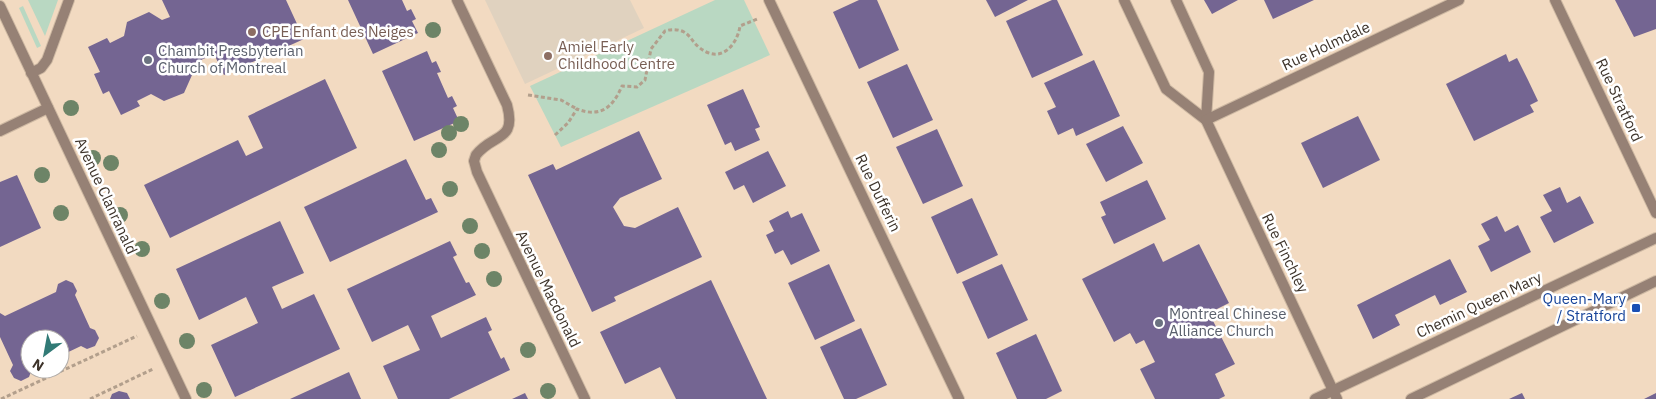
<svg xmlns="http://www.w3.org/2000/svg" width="1656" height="399" font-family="'IBM Plex Sans',sans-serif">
<rect width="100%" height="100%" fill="#f2dac1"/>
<polygon fill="#e0d2bf" points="485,0 630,0 644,28 525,84"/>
<g fill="#b9d8c2">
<polygon points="28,0 58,0 45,36"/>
<polygon points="715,0 744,0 770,55 561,147 530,86"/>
<polygon points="23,6 41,46 37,48 19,8"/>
</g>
<g fill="#746592">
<polygon points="162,0 286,0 304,39 224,75 214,54 188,66 192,75 184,93 164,101 151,94 137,101 140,106 121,115 109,91 103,94 94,74 100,72 88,47 107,38 110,43 124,36 127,22 149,12 162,20 170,17"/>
<polygon points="348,0 402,0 407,11 411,9 416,19 412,21 418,33 373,54"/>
<polygon points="859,0 877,0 899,50 859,69 833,12"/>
<polygon points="986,0 1028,0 995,17"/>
<polygon points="1052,0 1057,0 1083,55 1032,78 1006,21"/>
<polygon points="1204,0 1238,0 1212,14"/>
<polygon points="1264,0 1314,0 1273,19"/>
<polygon points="1615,0 1656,0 1656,29 1634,37"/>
<polygon points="427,51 432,63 436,61 441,72 437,73 448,98 452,96 457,106 453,108 459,121 414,141 382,71"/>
<polygon points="1506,54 1509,62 1517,58 1528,80 1538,101 1530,105 1534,112 1474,141 1446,84"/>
<polygon points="1094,60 1120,116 1076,136 1073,128 1058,135 1047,111 1056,107 1044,83"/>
<polygon points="907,64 933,120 893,138 867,82"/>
<polygon points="325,79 357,148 170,238 144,185 238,140 246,156 263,148 248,116"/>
<polygon points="743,89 760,127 755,129 760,140 735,151 731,142 725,145 707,105"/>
<polygon points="1358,116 1380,160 1323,188 1301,143"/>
<polygon points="1123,126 1143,163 1106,182 1086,144"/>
<polygon points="937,129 963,186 923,204 896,147"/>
<polygon points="639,131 662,179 620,198 613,207 624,226 635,228 678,207 702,257 614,297 616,301 592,312 528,175 553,164 556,170"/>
<polygon points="768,151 786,186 753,203 744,185 734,190 725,172"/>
<polygon points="406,159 426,200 431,198 438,212 330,262 304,207"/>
<polygon points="17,175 41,228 0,247 0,182"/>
<polygon points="1147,180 1166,219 1114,244 1101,217 1106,215 1100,202"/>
<polygon points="1560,187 1567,203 1580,196 1594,223 1554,243 1540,217 1552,211 1543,195"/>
<polygon points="972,198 998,255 957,274 931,217"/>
<polygon points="788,211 791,218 802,213 820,251 791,265 783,250 775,254 766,235 774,231 769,221"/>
<polygon points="1497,216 1505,232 1518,225 1531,252 1491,272 1478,246 1490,240 1481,224"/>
<polygon points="280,221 304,273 272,287 282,309 314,294 340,349 235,397 211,345 258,323 246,297 199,320 176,269"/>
<polygon points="450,241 457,255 453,257 466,283 469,282 476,295 431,316 441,338 486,317 492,330 488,332 501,359 504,357 510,370 449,399 398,399 383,366 420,350 408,325 372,342 347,289"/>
<polygon points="1154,243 1163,262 1199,244 1229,303 1209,313 1235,364 1215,374 1225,396 1219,399 1155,399 1140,369 1155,362 1144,340 1136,344 1130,333 1114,342 1082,279"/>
<polygon points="1450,259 1467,292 1440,305 1435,295 1395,315 1400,325 1373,339 1357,305"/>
<polygon points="829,264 855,321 815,340 788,283"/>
<polygon points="1002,264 1028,320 988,339 962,282"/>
<polygon points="66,280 73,283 77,291 75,295 90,328 95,330 99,338 95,346 87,349 81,346 60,356 60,339 30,339 30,369 32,369 29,377 21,381 14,378 10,371 13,365 0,337 0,313 5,316 56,292 58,284"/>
<polygon points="711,280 767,399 676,399 660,367 625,384 600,332"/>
<polygon points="861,328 887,385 856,399 844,399 820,347"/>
<polygon points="1036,334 1062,391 1046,399 1017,399 996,353"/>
<polygon points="349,372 361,399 290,399"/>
<polygon points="119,391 127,393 130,399 110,399 112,394"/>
<polygon points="525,393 528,399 512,399"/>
<polygon points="1522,393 1525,399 1509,399"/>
<polygon points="1656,393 1656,399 1644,399"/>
</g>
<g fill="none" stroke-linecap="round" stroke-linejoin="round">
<defs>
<g id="minor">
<path d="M457,0L507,105C517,142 493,133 476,155L474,161L477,172L585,399"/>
<polyline points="769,0 959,399"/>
<polyline points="1124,0 1166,89 1206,120 1337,399"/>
<polyline points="1176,0 1209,72 1206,120"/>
<polyline points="1555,0 1656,213"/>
<polyline points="0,6 186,399"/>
<polyline points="31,73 41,68 47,60 69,0"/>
<polyline points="1206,120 1459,0"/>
<polyline points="0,131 48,108"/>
</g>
<g id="tertiary">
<polyline points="1315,399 1656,238"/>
<polyline points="1411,399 1656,281"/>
</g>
</defs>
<use href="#minor" stroke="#ceb9a3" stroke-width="12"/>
<use href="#tertiary" stroke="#ceb9a3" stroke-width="12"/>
<g stroke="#b29f8c" stroke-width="3" stroke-dasharray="4 2.5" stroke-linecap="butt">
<polyline points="528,95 561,100 577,109"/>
<path d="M555,135L568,123L577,109C601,118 613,107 622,86L637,87L645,80L651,49L665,31C671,29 678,29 684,32C691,36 693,43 700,48C720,64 737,46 740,26L757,19"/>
<polyline points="1,399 137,336"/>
<polyline points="90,399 153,369"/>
</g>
<use href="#minor" stroke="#968175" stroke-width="10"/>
<use href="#tertiary" stroke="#968175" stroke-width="10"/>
</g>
<g fill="#6d8467">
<circle cx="433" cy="30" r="8"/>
<circle cx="71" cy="108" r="8"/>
<circle cx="461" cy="124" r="8"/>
<circle cx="449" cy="133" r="8"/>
<circle cx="439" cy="150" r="8"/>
<circle cx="93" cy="158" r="8"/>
<circle cx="111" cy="163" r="8"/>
<circle cx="42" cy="175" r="8"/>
<circle cx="450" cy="189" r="8"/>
<circle cx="61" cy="213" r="8"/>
<circle cx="120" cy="215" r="8"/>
<circle cx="470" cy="226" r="8"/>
<circle cx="142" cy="249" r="8"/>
<circle cx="482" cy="251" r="8"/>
<circle cx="494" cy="279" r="8"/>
<circle cx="162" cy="301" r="8"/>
<circle cx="187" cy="341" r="8"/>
<circle cx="528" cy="350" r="8"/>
<circle cx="204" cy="390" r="8"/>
<circle cx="548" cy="391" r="8"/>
</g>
<g fill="#8d6e63" stroke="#fff" stroke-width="2">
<circle cx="252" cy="32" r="5"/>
<circle cx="548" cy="56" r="5"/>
</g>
<g fill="#6b7280" stroke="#fff" stroke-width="2">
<circle cx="148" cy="60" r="5"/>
<circle cx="1159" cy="323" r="5"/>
</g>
<rect fill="#1a4fb4" stroke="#fff" stroke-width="2" x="1631" y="303" width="10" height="10" rx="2.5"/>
<g text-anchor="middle" stroke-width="5" stroke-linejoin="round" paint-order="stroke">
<g font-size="15" fill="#785e54" stroke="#fff" text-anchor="start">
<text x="262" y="37">CPE Enfant des Neiges</text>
<text x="558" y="52">Amiel Early<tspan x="558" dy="17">Childhood Centre</tspan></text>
</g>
<g font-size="15" fill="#3d332a" stroke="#fff">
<text transform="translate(1326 46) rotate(-25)" y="5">Rue Holmdale</text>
<text transform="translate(1619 100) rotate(65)" y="5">Rue Stratford</text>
<text transform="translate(878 193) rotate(64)" y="5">Rue Dufferin</text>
<text transform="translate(106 196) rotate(65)" y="5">Avenue Clanranald</text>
<text transform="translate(1285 253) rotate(64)" y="5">Rue Finchley</text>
<text transform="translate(548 289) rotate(64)" y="5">Avenue Macdonald</text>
<text transform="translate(1479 305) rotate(-25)" y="5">Chemin Queen Mary</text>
</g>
<g font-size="15" fill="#5b616d" stroke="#fff" text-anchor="start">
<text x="158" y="56">Chambit Presbyterian<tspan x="158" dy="17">Church of Montreal</tspan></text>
<text x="1169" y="319">Montreal Chinese<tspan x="1169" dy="17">Alliance Church</tspan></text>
</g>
<g font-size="15" fill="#164399" stroke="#fff" text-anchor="end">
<text x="1626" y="304">Queen-Mary<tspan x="1626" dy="17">/ Stratford</tspan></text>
</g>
</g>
<g transform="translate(45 354) rotate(212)"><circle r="24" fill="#ffffff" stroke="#b1adaa"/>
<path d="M0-4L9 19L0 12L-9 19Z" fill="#317a76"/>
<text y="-8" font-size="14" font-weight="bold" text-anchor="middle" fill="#3d332a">N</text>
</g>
</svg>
